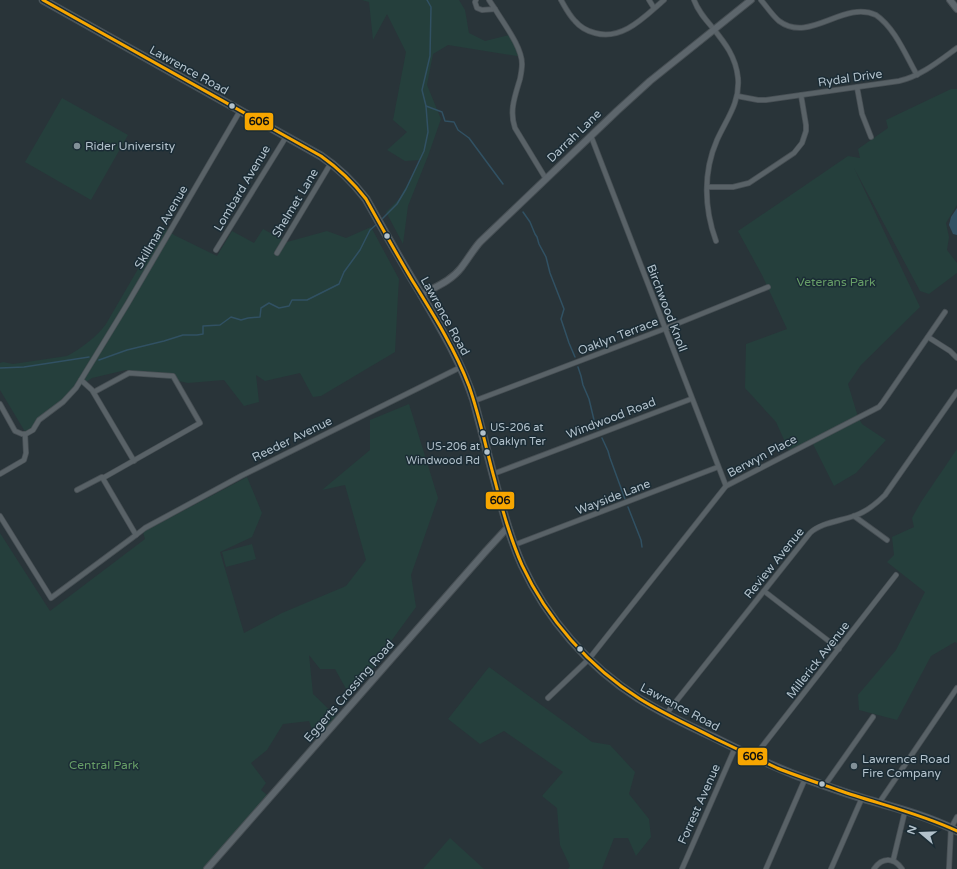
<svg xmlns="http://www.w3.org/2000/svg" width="957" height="869" font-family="'Varela Round',sans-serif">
<rect width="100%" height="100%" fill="#293439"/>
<g fill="#253f3c">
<polygon points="362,0 459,0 465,10 469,33 485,41 509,35 523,57 448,45 433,54 427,85 441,119 428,156 408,206 403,244 386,212 399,199 421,160 405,161 387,150 407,132 393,120 406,52 387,14 373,40 369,2"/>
<polygon points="951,89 957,89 957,205 946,223 949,237 947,250 957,263 957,273 929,294 920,291 854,168 920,307 861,365 848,384 858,417 862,424 886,440 856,473 834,486 812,442 790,453 776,422 745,388 746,344 787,329 762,275 738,231 848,156 860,158 858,149 888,128 886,120"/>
<polygon points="62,98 128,135 91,200 25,162"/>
<path d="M163,226L174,235L217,256L232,231L254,243L263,229L287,242L327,231L346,238L371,227L399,279L398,295L395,352L321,396L313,397L300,373L265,381L256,375L259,402L244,406L224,380L188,383L126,370L92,378L76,389L27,435L0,390V363L3,362L13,364L67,356C80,349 97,337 106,324Z"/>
<polygon points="409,404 438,498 411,575 416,607 389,644 379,661 350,696 335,669 320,669 309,655 313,694 340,720 318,746 309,721 283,724 267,750 251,763 266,783 261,790 272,799 211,869 0,869 0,533 50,611 145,539 143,532 247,477 262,513 252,537 220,552 244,633 282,613 346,586 366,560 345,485 322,490 370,450 370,420"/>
<polygon points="957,449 957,643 955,642 931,656 897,720 859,710 858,695 896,650 925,592 887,562 894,555 892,537 914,527 912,518 921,502"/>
<polygon points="252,544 256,559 226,567 222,552"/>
<polygon points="489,667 592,742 610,745 635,772 629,794 649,819 651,837 636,856 628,838 614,838 602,869 568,869 570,866 560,845 557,808 542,796 563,772 504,731 480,744 448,719"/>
<polygon points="450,838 484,869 423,869"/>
</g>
<polygon fill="#315163" points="957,208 957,235 953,234 949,225 951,217"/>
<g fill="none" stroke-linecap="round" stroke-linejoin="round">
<g stroke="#315163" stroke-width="1.5">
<polyline points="426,106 442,112 445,121 454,122 458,130 469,138 503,184"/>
<polyline points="523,212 530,222 535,234 537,237 539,244 546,257 550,273 564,309 561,319 569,343 575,357"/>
<polyline points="381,220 397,204 406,189 424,151 428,132 426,106 422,90 430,56 431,7 427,0"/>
<polyline points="99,360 127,350 164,341 183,335 197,335 203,334 203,326 220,325 231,317 241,320 248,318 260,317 261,308 269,303 279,308 289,306 292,300 307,300 339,284 344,272 360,250 370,230 377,224"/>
<polyline points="578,367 581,376 583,385 589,399 594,420 598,429"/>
<polyline points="0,368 24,367 89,357"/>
<polyline points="602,438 608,451 610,458 625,499"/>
<polyline points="628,507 641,540 642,547"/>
</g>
<defs>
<g id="street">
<polyline points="476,0 475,2 477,8 482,10 495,9 489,0"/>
<path d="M561,0C565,7 569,15 575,21C580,27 587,31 595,33C623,41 645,16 664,0"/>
<polyline points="649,0 654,8"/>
<path d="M694,0C698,11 705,19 712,27C725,43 736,57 738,78C740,103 727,118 717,140C703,172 704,208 716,241"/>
<path d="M761,0C767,7 772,15 779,21C810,44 843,0 876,15C895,28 906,56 917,75"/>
<path d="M495,9C504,24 522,47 522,64C522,69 521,74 520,79C515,96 509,111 515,128L546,179"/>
<polyline points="857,87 862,114 871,137"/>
<path d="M737,96L758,100H766L899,81C921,76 939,61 957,48"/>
<polyline points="591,136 726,486"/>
<polyline points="707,187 733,187 749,183 794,153 802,143 806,131 806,125 801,95"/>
<polyline points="216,250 286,137"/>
<polyline points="277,253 331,163"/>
<polyline points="928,337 950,351 957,358"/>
<polyline points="81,380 92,390 134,461"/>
<polyline points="94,392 129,373 173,376 200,423 103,478"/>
<polyline points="474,401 664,329 768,287"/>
<polyline points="0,404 15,431 22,434 26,434 33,430 39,420 63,402 76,388 128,303 240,111"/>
<polyline points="0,474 24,460 26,453 25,434"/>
<polyline points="493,474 691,399"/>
<polyline points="0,516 51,598 136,535 102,477 77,490"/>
<polyline points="854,516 887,540"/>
<polyline points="136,535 145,528 241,476 461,367"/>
<polyline points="514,545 718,467"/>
<polyline points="764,591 839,649"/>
<polyline points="548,698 589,659 726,486 879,407 883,402 945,312"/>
<path d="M666,714L810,533C820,523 840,521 854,516C866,512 876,504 885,495L957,392"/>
<polyline points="754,757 896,575"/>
<polyline points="825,785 873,717"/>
<polyline points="879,803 957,688"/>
<polyline points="893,861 905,811"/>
<polyline points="682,869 735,748"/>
<polyline points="766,869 805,779"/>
<polyline points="831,869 862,798"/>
<path d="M874,869C882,857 894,857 902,869"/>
<polyline points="949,869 951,828 957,817"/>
</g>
<g id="secondary">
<polyline points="950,0 957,9"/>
<path d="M421,295C435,287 451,281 461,268C468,259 473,250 480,242L617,111L650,81L751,0"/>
<polyline points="207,869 486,551 508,527"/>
</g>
<path id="primary" d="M43,0L321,156C339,168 353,182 366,199C384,231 402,263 421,294C441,329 462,363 474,401C481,428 488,455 495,482C503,511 510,538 522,565C547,619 588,666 638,698C662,713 687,725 713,737C741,751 769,765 798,776C820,784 842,792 865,799C896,808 928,816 957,831"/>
</defs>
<use href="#street" stroke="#474f54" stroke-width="6"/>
<use href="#secondary" stroke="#474f54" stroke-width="8"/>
<use href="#primary" stroke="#465056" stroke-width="9"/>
<use href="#street" stroke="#596267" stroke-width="4.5"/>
<use href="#secondary" stroke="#5d666c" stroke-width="6"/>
<use href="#primary" stroke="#5c6469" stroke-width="7"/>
<defs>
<path id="bus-1" d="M43,0L321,156C338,168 353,182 366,199C381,226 396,253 412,280C433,314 455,349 469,386C480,417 486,449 495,481C502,509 510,538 522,565C547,619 589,667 640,699C664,714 689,725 714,738C735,748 756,758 777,768C797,776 818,783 838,790C878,804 919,813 957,831"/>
</defs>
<use href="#bus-1" stroke="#1b2c35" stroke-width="6"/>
<use href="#bus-1" stroke="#f7a600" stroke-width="3"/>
</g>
<g fill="#b2c1cb" stroke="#1b2c35" stroke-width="1.5">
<circle cx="232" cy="106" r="3.5"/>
<circle cx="387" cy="236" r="3.5"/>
<circle cx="483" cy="433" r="3.5"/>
<circle cx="487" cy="452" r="3.5"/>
<circle cx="580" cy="649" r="3.5"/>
<circle cx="822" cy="784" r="3.5"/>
</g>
<g fill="#829098" stroke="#1b2c35" stroke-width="1.5">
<circle cx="77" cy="146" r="4"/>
<circle cx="854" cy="766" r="4"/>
</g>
<g text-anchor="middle" stroke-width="3" stroke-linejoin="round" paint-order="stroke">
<g font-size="11" fill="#b2c1cb" stroke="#1b2c35" text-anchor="start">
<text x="490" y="431">US-206 at<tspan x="490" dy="14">Oaklyn Ter</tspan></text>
<text x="480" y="450" text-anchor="end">US-206 at<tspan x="480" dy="14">Windwood Rd</tspan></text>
</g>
<g font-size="12" fill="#b2c1cb" stroke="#1b2c35">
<text transform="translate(189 70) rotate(29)" y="4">Lawrence Road</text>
<text transform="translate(850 78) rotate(-8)" y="4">Rydal Drive</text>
<text transform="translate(574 136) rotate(-44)" y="4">Darrah Lane</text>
<text transform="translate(242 188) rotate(-59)" y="4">Lombard Avenue</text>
<text transform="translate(295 203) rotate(-59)" y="4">Shelmet Lane</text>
<text transform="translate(161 227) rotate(-60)" y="4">Skillman Avenue</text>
<text transform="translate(667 308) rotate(69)" y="4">Birchwood Knoll</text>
<text transform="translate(445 316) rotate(61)" y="4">Lawrence Road</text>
<text transform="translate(618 336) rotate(-21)" y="4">Oaklyn Terrace</text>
<text transform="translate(611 418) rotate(-21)" y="4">Windwood Road</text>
<text transform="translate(292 439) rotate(-26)" y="4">Reeder Avenue</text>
<text transform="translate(762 456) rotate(-28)" y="4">Berwyn Place</text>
<text transform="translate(613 497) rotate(-21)" y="4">Wayside Lane</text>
<text transform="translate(774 563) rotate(-51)" y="4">Review Avenue</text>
<text transform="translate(818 660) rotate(-52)" y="4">Millerick Avenue</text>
<text transform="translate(349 691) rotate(-49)" y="4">Eggerts Crossing Road</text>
<text transform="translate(680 707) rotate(28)" y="4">Lawrence Road</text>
<text transform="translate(699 804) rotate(-66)" y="4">Forrest Avenue</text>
</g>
<g font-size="12" fill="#b2c1cb" stroke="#1b2c35" text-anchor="start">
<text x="85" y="150">Rider University</text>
<text x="862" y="763">Lawrence Road<tspan x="862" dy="14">Fire Company</tspan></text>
</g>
<g font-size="12" fill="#679e67" stroke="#1b2c35">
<text x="836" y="286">Veterans Park</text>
<text x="104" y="769">Central Park</text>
</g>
</g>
<g stroke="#1b2c35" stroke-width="1.5">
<rect x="244" y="112" width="30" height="19" rx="4" fill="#f7a600"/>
<rect x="485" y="491" width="30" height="19" rx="4" fill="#f7a600"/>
<rect x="737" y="747" width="31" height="19" rx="4" fill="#f7a600"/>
</g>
<g font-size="11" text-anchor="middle" font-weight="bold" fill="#111">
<text x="259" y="125">606</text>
<text x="500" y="504">606</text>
<text x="753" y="760">606</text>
</g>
<g transform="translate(921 833) rotate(289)" stroke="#1b2c35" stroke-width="3" paint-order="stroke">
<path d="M0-3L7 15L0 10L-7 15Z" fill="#b2c1cb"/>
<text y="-6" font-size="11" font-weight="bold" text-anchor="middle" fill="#b2c1cb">N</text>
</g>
</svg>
